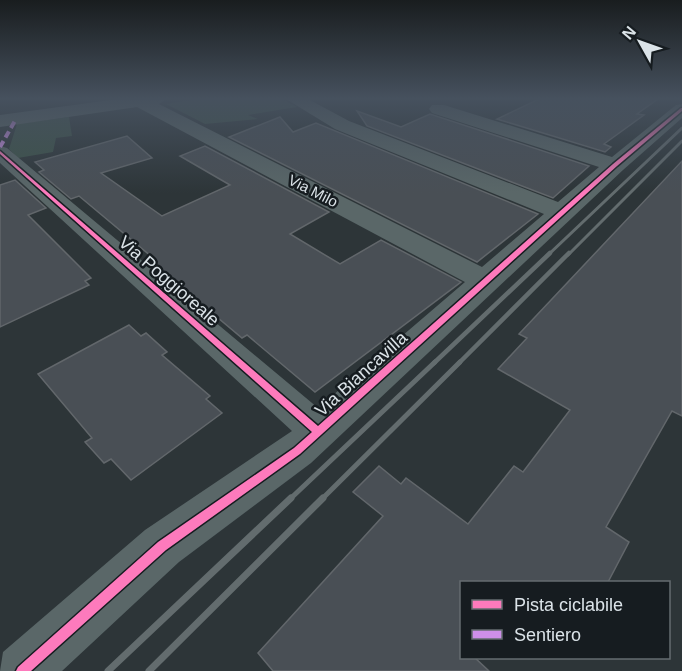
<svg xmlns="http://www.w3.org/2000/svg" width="682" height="671" font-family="Helvetica,sans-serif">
<rect width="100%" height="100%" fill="#2d3538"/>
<g fill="#3c5248">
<polygon points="195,99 282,99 297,107 248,115 258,119 205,124 166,104"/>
<polygon points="69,117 72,136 56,138 53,152 18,158 9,149 17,124"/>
</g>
<g fill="#494f55" stroke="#62676b" stroke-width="1.5">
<polygon points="539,99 658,99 637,114 644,115 604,144 611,147 605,152 497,119"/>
<polygon points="357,111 401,127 430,114 589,166 553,198 367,126"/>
<polygon points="280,117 293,132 316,123 538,214 477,262 229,137"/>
<polygon points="127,136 152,158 101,173 162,216 230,185 180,156 205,146 329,212 290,234 340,264 381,240 461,282 315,392 247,335 242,338 180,286 148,259 152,257 79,196 71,199 39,172 44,170 35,162"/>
<polygon points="682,161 682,416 672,411 606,527 629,542 608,582 462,582 462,657 474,657 489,671 273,671 258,653 383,516 353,492 379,466 401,484 406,478 468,524 514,466 523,472 570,410 498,369 527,338 519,334"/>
<polygon points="15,180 46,208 28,215 91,278 85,281 89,285 0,327 0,185"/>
<polygon points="129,325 141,336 146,333 167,352 162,355 210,396 206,399 222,413 131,480 111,459 104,463 85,442 92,438 38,374"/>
</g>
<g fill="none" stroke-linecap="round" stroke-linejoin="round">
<polygon fill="#5a6768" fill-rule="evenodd" points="118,99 166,99 159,104 482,267 544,214 335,129 286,99 308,99 349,121 558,202 599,167 432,113 429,109 432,105 444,105 612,157 676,105 682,104 682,118 623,170 311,463 179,562 62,671 0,671 3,652 145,530 292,431 0,163 0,146 7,148 318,408 465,282 137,107 0,127 0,115"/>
<g stroke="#636c6e" stroke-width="3">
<polyline points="548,255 682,128"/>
<polyline points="568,255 682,141"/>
</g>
<g stroke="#636c6e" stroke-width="4.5">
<polyline points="434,363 550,253"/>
<polyline points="459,363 569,253"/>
</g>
<g stroke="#636c6e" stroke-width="5">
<polyline points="289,500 435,362"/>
<polyline points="321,500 460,362"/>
</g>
<g stroke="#636c6e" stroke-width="7">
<polyline points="108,671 291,498"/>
<polyline points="149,671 323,498"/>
</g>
<polyline stroke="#ce8fe9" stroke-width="4" stroke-dasharray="7 4" stroke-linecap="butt" points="0,147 16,119"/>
<defs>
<polygon id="cycleway" points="681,108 682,108 682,111 617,166 300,454 166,550 31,671 16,671 18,667 158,542 294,448 312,432 0,154 0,151 318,426 613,164"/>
</defs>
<use href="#cycleway" stroke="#161c20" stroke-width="3"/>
<use href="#cycleway" fill="#fd7abc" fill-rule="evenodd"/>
</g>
<linearGradient id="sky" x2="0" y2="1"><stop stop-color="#191d1f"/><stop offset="0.51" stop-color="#46515e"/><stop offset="1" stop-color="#46515e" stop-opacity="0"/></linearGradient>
<rect width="682" height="193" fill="url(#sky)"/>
<g text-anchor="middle" stroke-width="5" stroke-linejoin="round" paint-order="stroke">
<g font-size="15" fill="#dbe3e8" stroke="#161c20">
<text transform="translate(313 191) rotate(27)" y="5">Via Milo</text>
</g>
<g font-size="18" fill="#dbe3e8" stroke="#161c20">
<text transform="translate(169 281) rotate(41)" y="6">Via Poggioreale</text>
<text transform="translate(361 374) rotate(-42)" y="6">Via Biancavilla</text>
</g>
</g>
<rect x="460" y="581" width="210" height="78" fill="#161c20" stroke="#656c70" stroke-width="1.5"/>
<rect x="472" y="600" width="30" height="9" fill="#fd7abc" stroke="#656c70" stroke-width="1.5"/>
<text x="514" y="611" font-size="18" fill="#dbe3e8">Pista ciclabile</text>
<rect x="472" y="630" width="30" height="9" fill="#ce8fe9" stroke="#656c70" stroke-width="1.5"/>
<text x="514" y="641" font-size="18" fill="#dbe3e8">Sentiero</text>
<g transform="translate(640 42) rotate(310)" stroke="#161c20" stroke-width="4.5" paint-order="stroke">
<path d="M0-4.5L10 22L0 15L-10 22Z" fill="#dbe3e8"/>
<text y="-9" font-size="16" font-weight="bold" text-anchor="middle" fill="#dbe3e8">N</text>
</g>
</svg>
